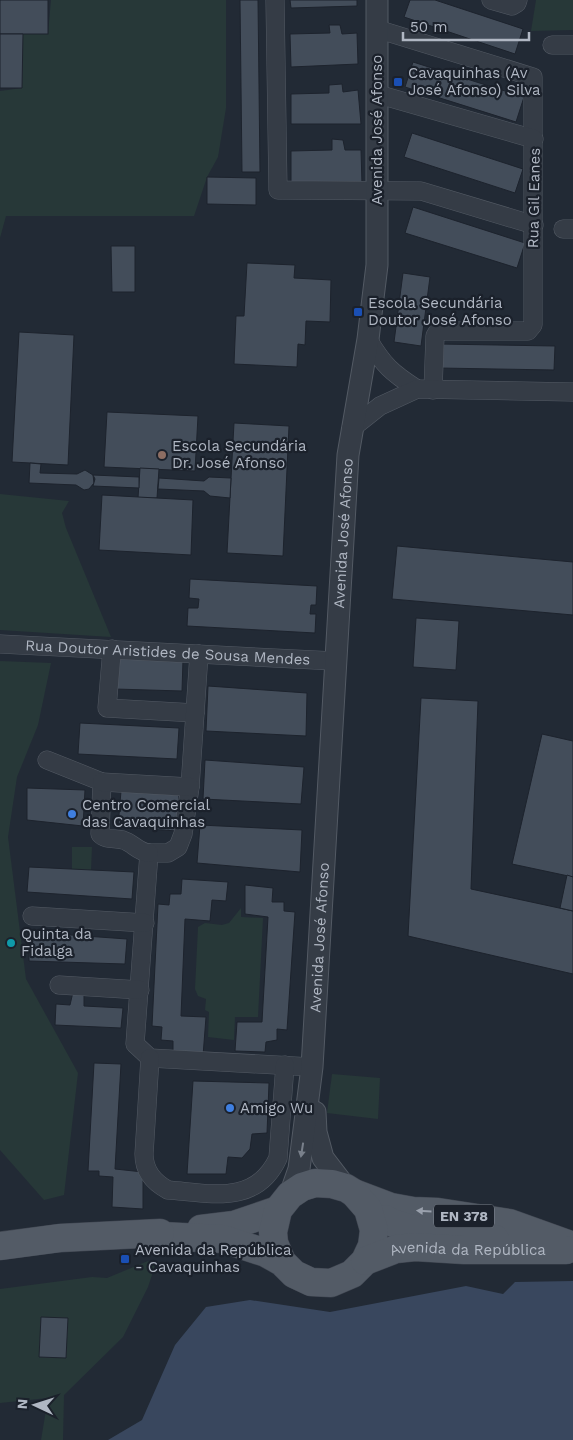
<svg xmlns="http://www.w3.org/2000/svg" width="573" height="1440" font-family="'Work Sans',sans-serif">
<rect width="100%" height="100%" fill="#222a35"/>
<g fill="#273838">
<polygon points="51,0 226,0 226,108 218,157 207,177 194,216 6,216 0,238 0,91 22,88 23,34 48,34"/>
<polygon points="536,0 573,0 573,30 531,31"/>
<polygon points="0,494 69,501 62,513 66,528 111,637 0,630"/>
<polygon points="0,661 51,663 38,725 17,777 8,837 26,979 78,1073 64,1195 44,1200 0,1150"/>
<polygon points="72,847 92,847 91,871 72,870"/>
<polygon points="241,908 241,917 263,918 258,1017 235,1017 234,1040 208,1037 209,1012 205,1010 206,999 198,996 195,989 198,927 205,923 222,925 229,923"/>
<polygon points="332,1074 380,1078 378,1119 327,1113"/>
<polygon points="148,1261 155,1266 148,1287 123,1337 64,1395 63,1440 41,1440 48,1398 0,1403 0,1289 92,1277 107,1278"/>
</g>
<polygon fill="#39475e" points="573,1281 573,1440 108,1440 142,1420 175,1345 206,1307 250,1300 330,1312 466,1286 503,1294 515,1282"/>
<g fill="#434d5a" stroke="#1d232d">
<rect x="0" y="0" width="48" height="34"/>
<polygon points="240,0 258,0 260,172 242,172"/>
<polygon points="290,0 357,0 357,6 291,8"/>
<polygon points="410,0 435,0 523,29 515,54 404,17"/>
<polygon points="329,25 340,25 342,34 357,33 358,64 291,67 290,34 330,33"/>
<polygon points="0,34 23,34 22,88 0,88"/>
<polygon points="413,62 524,97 516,122 405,87"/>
<polygon points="342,84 343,92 358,90 361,124 291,124 291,94 329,93 329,85"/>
<polygon points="412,133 523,169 515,193 404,157"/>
<polygon points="332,139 343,140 345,150 361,150 362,184 291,183 291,151 332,150"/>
<polygon points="207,177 256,178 256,205 207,204"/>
<polygon points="413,207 525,243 517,268 405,233"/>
<polygon points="111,246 135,246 135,292 112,292"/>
<polygon points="247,263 295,265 294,278 331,280 330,322 306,321 305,345 298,344 297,367 234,364 236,316 244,316"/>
<polygon points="403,273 430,277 421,346 394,342"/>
<polygon points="19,332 74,335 68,465 12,462"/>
<polygon points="439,344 555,346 554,370 439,368"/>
<polygon points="107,412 198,416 195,471 104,467"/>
<polygon points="234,423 289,426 283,556 227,553"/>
<polygon points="30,463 41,464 40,473 77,474 85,470 93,475 94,483 89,489 84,490 76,485 29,483"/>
<polygon points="140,468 159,469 157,498 138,498"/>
<polygon points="93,475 139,477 139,488 93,486 95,479"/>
<polygon points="209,477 231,478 230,498 210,496 204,491 158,489 159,478 204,481"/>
<polygon points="102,495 193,500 191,555 99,550"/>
<polygon points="397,546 573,562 573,615 392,599"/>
<polygon points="190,579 317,586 316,605 311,605 310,614 316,614 315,633 187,626 188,608 198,608 199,599 189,598"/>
<polygon points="416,618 459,621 456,670 413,667"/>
<polygon points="116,658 183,660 182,691 115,689"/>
<polygon points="208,686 307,693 306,736 206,731"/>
<polygon points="421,698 478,701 471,889 573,911 573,974 408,936"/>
<polygon points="80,723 179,728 177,759 78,754"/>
<polygon points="542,734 573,741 573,877 512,864"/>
<polygon points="205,760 304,767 301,804 203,799"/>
<polygon points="27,788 85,790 83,826 27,820"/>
<polygon points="121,791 179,795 177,831 118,827"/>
<polygon points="200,825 302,830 300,872 197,863"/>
<polygon points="29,867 134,872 132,899 27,892"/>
<polygon points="567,875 573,877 573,911 560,908"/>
<polygon points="182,879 228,882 226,901 212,900 210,921 185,919 181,1016 206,1017 203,1056 173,1053 173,1041 161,1040 162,1027 152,1026 158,904 169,905 170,894 181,894"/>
<polygon points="245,885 273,888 272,902 284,902 284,911 295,912 287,1030 277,1029 277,1040 266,1042 265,1052 235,1051 237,1022 262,1022 268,917 245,914"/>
<polygon points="29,932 127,939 125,964 29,961"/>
<polygon points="73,992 84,992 84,1006 123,1008 121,1028 55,1025 56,1004 70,1005"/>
<polygon points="94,1063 121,1064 115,1169 143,1172 143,1209 112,1207 113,1177 99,1176 99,1171 88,1171"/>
<polygon points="193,1081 269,1083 267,1133 252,1134 250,1149 242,1158 228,1157 226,1174 187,1174"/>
<polygon points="41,1317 68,1318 66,1358 39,1357"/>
</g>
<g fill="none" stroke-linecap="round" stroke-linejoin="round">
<defs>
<g id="minor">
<polyline points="275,0 278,190 421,191 534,225"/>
<polyline points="491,0 512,6 517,3 518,0"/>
<polyline points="377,29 533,77 533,325 528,331 438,331 435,336 433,390"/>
<polyline points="552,45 573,45"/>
<polyline points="377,94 534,139"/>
<polyline points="563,229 573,229"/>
<path d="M368,339C383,365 392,373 417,389"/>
<polyline points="351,429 380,406 417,389 573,392"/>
<path id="s1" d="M0,644L335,661"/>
<polyline points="112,649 107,708 195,713"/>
<polyline points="199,654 190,787 183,834 178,847 168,853 149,853 135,1044 150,1058 312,1067"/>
<path d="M47,760L102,782L100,834C105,840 115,838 123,840C133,843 138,852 149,853"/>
<polyline points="102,782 190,787"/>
<polyline points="32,916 145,923"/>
<polyline points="59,985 140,990"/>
<path d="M150,1058L144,1154C144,1171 153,1182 168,1190C209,1193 256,1206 278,1158L285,1065"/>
</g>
<g id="tertiary">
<polyline points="315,1112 316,1132 323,1158 346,1188"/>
<path id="s2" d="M290,1195L299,1169L312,1067L348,455L368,339L377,265V0"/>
</g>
<g id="primary">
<polyline points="354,1193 391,1207 413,1211 438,1212 509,1223 573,1246"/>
<path d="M385,1219C410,1234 465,1235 495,1239"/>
<polyline points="201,1229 234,1225 278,1210"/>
<polyline points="141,1235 223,1239 266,1253 282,1262 294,1274 311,1282 331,1283 352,1274 365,1261 372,1246 374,1230 368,1209 354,1193 346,1188 332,1184 315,1183 302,1187 290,1195 278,1210 273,1232 274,1243 282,1262"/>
<polyline points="0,1246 60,1238 160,1233"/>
<path id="s3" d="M365,1261L396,1249L415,1247L464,1250H566"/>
</g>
</defs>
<use href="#minor" stroke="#535a64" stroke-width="19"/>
<use href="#tertiary" stroke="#535a64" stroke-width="23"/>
<use href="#primary" stroke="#3f4550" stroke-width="29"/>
<use href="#minor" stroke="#353c46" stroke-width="18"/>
<use href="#tertiary" stroke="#353c46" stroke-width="21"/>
<use href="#primary" stroke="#535b66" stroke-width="28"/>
</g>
<defs><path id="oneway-solid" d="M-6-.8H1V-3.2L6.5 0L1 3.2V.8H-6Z" transform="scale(1.25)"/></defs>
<use fill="#79808b" href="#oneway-solid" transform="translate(302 1150) rotate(99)"/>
<use fill="#99a0ac" href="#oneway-solid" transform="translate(424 1211) rotate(-177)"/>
<g fill="#1a4fb4" stroke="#1b212b" stroke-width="2">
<rect x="393" y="77" width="10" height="10" rx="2.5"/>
<rect x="353" y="307" width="10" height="10" rx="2.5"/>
<rect x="120" y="1254" width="10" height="10" rx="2.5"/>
</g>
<circle fill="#8d6e63" stroke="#1b212b" stroke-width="2" cx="162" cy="455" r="5"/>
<g fill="#3f7fe0" stroke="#1b212b" stroke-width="2">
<circle cx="72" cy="814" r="5"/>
<circle cx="230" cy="1108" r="5"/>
</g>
<circle fill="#0f9aa8" stroke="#1b212b" stroke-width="2" cx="11" cy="943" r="5"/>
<g text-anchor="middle" stroke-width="4.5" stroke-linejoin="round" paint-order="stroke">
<rect fill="#1b212b" stroke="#838a95" stroke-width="1" x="434" y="1204.5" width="60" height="23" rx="4"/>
<g font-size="14" font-weight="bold" fill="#b0b7c3">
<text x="464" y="1221">EN 378</text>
</g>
<g font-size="15" fill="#b0b7c3" stroke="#1b212b" text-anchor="start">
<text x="408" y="78">Cavaquinhas (Av<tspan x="408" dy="17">José Afonso) Silva</tspan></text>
<text x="368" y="308">Escola Secundária<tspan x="368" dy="17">Doutor José Afonso</tspan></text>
<text x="172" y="451">Escola Secundária<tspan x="172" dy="17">Dr. José Afonso</tspan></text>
<text x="82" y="810">Centro Comercial<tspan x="82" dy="17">das Cavaquinhas</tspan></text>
<text x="21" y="939">Quinta da<tspan x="21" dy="17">Fidalga</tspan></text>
<text x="240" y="1113">Amigo Wu</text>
<text x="135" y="1255">Avenida da República<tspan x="135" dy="17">- Cavaquinhas</tspan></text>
</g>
<g font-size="15" fill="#b0b7c3" stroke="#1b212b">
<text transform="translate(377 130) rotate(-90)" y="5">Avenida José Afonso</text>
<text transform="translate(534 198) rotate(-89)" y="5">Rua Gil Eanes</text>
<text dy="5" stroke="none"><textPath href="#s2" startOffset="665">Avenida José Afonso</textPath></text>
<text dy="5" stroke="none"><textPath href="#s1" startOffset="168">Rua Doutor Aristides de Sousa Mendes</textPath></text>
<text dy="5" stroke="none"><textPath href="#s2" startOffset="260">Avenida José Afonso</textPath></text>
<text dy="5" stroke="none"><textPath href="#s3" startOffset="105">Avenida da República</textPath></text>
</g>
</g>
<g transform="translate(35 1405) rotate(274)" stroke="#1b212b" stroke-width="4" paint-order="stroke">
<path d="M0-4L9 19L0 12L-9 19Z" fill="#b0b7c3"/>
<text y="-8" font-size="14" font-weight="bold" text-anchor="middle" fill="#b0b7c3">N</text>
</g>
<path d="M403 32v8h126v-8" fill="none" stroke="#b0b7c3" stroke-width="2.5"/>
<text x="410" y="32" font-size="15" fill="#b0b7c3" stroke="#1b212b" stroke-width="4" paint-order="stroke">50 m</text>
</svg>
